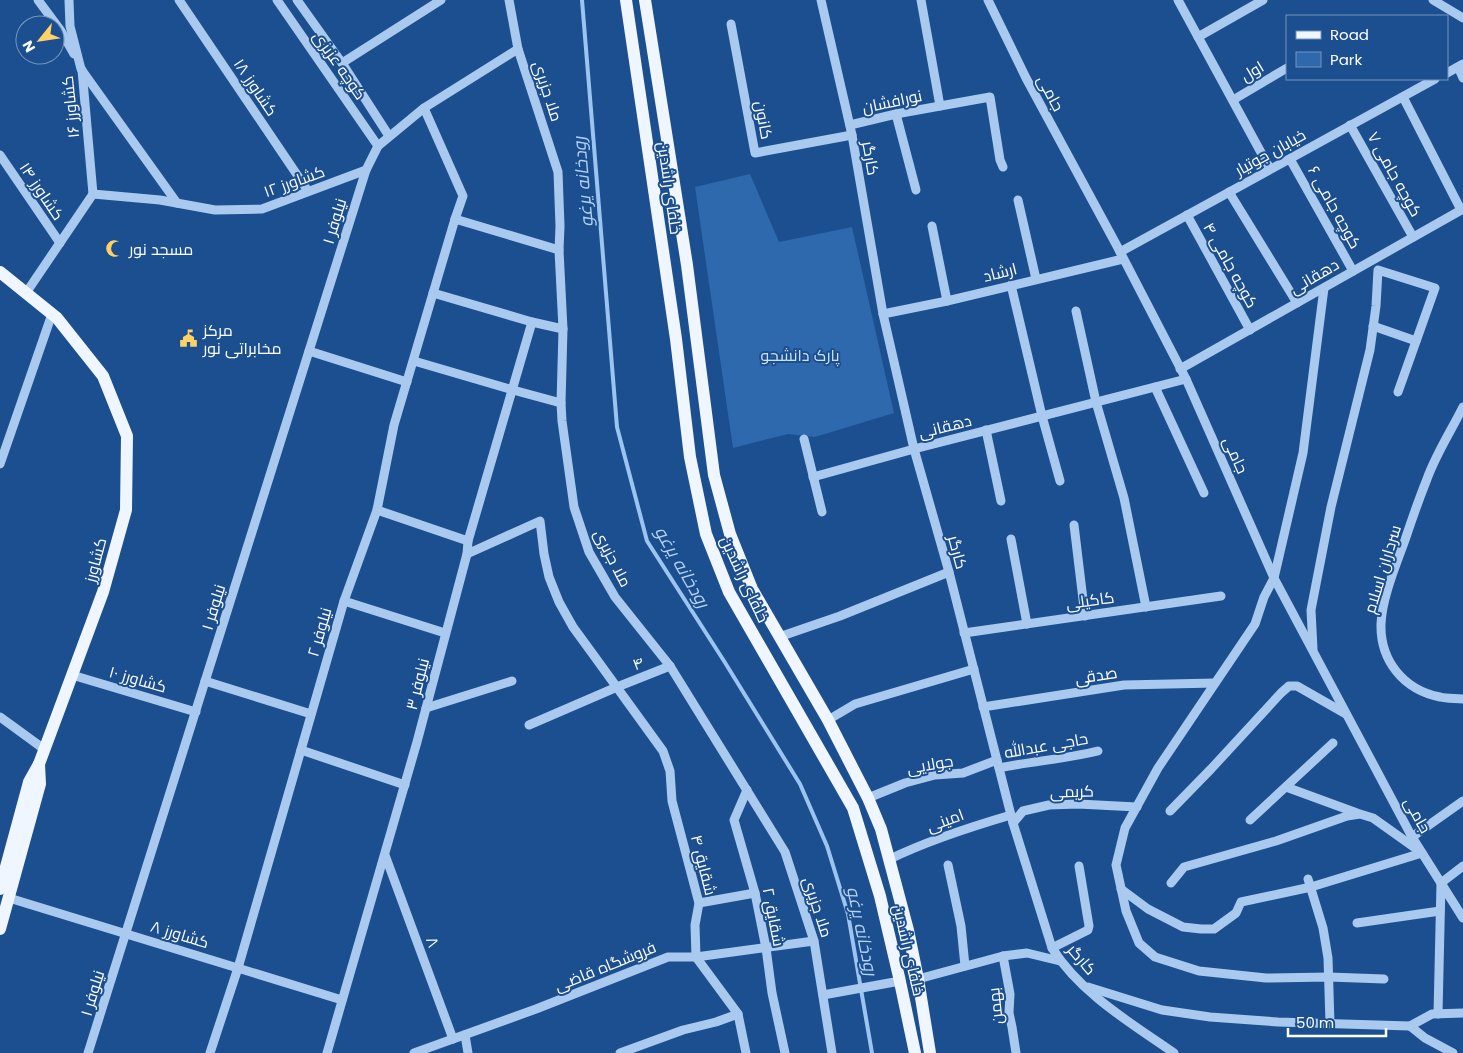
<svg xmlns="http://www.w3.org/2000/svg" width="1463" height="1053" font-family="Poppins,Cairo,sans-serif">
<rect width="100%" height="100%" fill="#1b4f8f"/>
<polygon fill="#2e69ad" points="750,174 779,242 852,227 894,413 815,437 788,434 733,448 695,187"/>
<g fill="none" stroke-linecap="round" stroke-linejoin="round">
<polyline stroke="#9cc4f0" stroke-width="4" points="582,0 617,427 647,541 724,661 800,784 827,846 848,914 872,1053"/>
<g stroke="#a9c9ee" stroke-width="9">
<polyline points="38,0 61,31 74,54"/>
<polyline points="69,0 70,26 81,69 177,203"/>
<polyline points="179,0 308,191"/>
<polyline points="277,0 378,146"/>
<polyline points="297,0 342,63 389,136"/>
<polyline points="509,0 518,49 558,172 560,226 559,250 563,329 561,403 562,421 574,507 589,552 615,597 670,666 785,852 814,941 832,1053"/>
<path d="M821,0L852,135L883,314L914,449L949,572L1013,823L1052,948C1081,994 1131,1023 1174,1053"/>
<polyline points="921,0 940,106 990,97 1000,160 1003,167"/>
<polyline points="988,0 1026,78 1117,246 1186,379 1274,578 1412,837 1463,918"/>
<polyline points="1178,0 1270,169"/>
<polyline points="1433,0 1463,18"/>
<polyline points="731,24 755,153 852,135"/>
<polyline points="1198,37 1263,0"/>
<polyline points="342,63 441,0"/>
<polyline points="1458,67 1463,78"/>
<polyline points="82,70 93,194"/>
<polyline points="1447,73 1463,64"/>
<polyline points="1403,97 1461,210"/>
<polyline points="1233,100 1287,68"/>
<polyline points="424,108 463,196 455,219 559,250"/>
<polyline points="896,114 916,190"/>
<polyline points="850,125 896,114 940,106"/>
<polyline points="1350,125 1413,237"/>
<polyline points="0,155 60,243"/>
<polyline points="1290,159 1353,271"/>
<polyline points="1229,192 1297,303"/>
<polyline points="1018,200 1036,279"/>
<polyline points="1187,215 1250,330"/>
<polyline points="932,226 947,301"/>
<polyline points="1120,252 1435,79"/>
<polyline points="1011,285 1042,416 1060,481"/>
<polyline points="1324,288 1303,453 1274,578 1264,597 1255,624 1158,768 1125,828 1116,865 1126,911 1139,943 1155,957 1199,971 1266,978 1329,977 1384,979"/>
<polyline points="26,293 93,194 160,200 215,210 262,209 366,170 378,146 424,108 518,49"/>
<polyline points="433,293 532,322 563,329"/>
<polyline points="1076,311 1096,402 1124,498 1146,607"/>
<polyline points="883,314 947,301 1123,259"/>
<polyline points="1373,326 1416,341"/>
<polyline points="309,351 407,382"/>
<polyline points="414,361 513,390 561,403"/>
<polyline points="1180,369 1463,209"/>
<polyline points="1155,387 1204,493"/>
<path d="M1463,407C1451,431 1436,454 1427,479C1419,499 1412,519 1405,540C1396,565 1382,598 1381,624C1380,661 1404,690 1440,697C1447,699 1456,698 1463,699"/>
<polyline points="986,430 1001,501"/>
<polyline points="804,439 822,512"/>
<polyline points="0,464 52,314"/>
<polyline points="813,477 914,449 1186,379"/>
<polyline points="377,510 468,541"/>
<polyline points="1074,525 1085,616"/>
<polyline points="1011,539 1027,624"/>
<polyline points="467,554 540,521 544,554 549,577 559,602 573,627 592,653 663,751 670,771 672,801 699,903 695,925 696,957 738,1014 746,1053"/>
<polyline points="344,601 445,633"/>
<polyline points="964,633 1221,596"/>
<polyline points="779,637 840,616 949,572"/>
<polyline points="1313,649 1311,610 1331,507 1370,350 1376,306 1378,270 1435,288 1398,392"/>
<polyline points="72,675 196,712"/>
<polyline points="205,681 311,714"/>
<polyline points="983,707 1124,685 1215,683"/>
<polyline points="426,708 512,681"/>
<polyline points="0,717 44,749"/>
<polyline points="828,720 855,704 974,669"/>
<polyline points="529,725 617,687 670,666"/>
<polyline points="301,750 405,785"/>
<path d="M999,768C1032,761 1066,759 1098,751"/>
<polyline points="1286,787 1357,813"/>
<polyline points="747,790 734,820 755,893 766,948 772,993 785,1053"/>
<polyline points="868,798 905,783 935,775 963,773 997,760"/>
<polyline points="1170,811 1211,769 1281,693 1289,686 1297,686 1346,714"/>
<polyline points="1250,820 1333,743"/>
<polyline points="1013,823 1023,811 1049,805 1078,804 1137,807"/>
<polyline points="1412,837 1463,801"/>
<polyline points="385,855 453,1039"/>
<path d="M890,859C929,840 970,827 1011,815"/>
<polyline points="948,865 961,926 965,966"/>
<polyline points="1308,879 1323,928 1328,958 1330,1024"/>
<polyline points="1171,883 1184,867 1276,841 1347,816 1360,814 1373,818 1418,850"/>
<polyline points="1121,889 1148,909 1183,927 1201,929 1214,929 1236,913 1241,902 1311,887 1422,853"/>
<polyline points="9,898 342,1000"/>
<polyline points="699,903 755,893"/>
<polyline points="1357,923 1440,911"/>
<polyline points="1052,948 1088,930 1089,926 1079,866"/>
<polyline points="1003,956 1010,994 1009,1013 1012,1027 1016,1053"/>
<polyline points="918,979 1003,956 1027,953 1060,961"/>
<polyline points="1088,987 1162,1010 1210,1017 1278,1022 1410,1026 1432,1014 1463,1013"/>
<polyline points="823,995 900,981"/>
<polyline points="1438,1014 1441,883 1463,866"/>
<polyline points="1410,1026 1425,1038 1453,1053"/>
<polyline points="465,1035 468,1053"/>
<polyline points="88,1053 366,170"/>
<polyline points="210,1053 238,968 344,601 377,510 394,425 455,219"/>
<polyline points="327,1053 417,742 467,554 468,541 532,322"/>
<polyline points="414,1053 536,1009 668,957 696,957 814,941"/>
<polyline points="620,1053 683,1030 716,1022 738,1014"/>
</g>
<g stroke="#f0f6ff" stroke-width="12">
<polyline points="626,0 676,339 690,457 706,534 729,592 853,808 880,896 899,977 915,1053"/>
<polyline points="645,0 687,265 714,475 730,534 752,589 828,720 868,798 881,829 908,930 918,979 930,1053"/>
<polyline points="0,272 57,318 103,376 127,436 126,510 103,592 39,764 29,782 0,889"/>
<polyline points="0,929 40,784 39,764"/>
</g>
</g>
<defs>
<symbol id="mosque-bare" viewBox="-9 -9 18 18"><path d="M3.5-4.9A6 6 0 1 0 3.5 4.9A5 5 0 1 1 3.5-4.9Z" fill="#ffd166" stroke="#1b4f8f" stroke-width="2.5" paint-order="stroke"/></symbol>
<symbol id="civic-bare" viewBox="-9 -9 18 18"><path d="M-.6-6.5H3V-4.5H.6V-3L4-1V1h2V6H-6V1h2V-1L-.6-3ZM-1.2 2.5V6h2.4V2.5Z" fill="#ffd166" stroke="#1b4f8f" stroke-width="2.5" paint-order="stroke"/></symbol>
</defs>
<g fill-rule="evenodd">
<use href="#mosque-bare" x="102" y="236" width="25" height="25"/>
<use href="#civic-bare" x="176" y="326" width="25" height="25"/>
</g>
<g text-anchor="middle" stroke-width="4" stroke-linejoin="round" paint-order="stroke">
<g font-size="16" fill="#fff" stroke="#1b4f8f">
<text transform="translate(340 65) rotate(55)" y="6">کوچه عزیزی</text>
<text transform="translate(1252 71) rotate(-31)" y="6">اول</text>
<text transform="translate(256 87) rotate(56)" y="6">کشاورز ۱۸</text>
<text transform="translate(548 91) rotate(72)" y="6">ملا جزیری</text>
<text transform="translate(1051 93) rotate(62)" y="6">جامی</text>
<text transform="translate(892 101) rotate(-12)" y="6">نورافشان</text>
<text transform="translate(70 107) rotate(-96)" y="6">کشاورز ۱۶</text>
<text transform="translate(764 120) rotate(80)" y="6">کانون</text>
<text transform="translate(1270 152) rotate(-29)" y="6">خیابان جوتیار</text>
<text transform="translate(871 158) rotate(80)" y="6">کارگر</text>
<text transform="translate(1395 174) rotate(61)" y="6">کوچه جامی ۷</text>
<text transform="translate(294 181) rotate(-20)" y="6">کشاورز ۱۲</text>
<text transform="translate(670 188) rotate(82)" y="6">خلفای راشدین</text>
<text transform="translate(42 191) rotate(56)" y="6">کشاورز ۱۴</text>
<text transform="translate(1335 207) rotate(61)" y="6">کوچه جامی ۶</text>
<text transform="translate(334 221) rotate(-73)" y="6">نیلوفر ۱</text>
<text transform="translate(1231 265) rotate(61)" y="6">کوچه جامی ۴</text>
<text transform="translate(1000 272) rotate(-14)" y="6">ارشاد</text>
<text transform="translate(1314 276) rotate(-30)" y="6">دهقانی</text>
<text transform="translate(945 426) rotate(-14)" y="6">دهقانی</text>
<text transform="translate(1236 455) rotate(66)" y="6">جامی</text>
<text transform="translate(958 552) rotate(75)" y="6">کارگر</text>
<text transform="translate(613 558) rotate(63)" y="6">ملا جزیری</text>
<text transform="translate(95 560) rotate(-75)" y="6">کشاورز</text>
<text transform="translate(1382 569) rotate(-73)" y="6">سرداران اسلام</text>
<text transform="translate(745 579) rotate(65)" y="6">خلفای راشدین</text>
<text transform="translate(1090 600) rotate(-8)" y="6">کاکیلی</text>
<text transform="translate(213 607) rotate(-73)" y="6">نیلوفر ۱</text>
<text transform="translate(319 632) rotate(-74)" y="6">نیلوفر ۲</text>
<text transform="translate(638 663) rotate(-21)" y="6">۴</text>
<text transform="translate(1096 675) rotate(-9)" y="6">صدقی</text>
<text transform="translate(138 679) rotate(16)" y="6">کشاورز ۱۰</text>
<text transform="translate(417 684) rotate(-76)" y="6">نیلوفر ۳</text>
<text transform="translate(1046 745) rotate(-10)" y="6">حاجی عبدالله</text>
<text transform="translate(930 764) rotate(-10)" y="6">جولایی</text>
<text transform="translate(1072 791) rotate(-1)" y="6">کریمی</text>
<text transform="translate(1418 815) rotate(61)" y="6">جامی</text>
<text transform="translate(945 820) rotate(-20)" y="6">امینی</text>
<text transform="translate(704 865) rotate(76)" y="6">شقایق ۴</text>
<text transform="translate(818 907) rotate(72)" y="6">ملا جزیری</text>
<text transform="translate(774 917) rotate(79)" y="6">شقایق ۲</text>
<text transform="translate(180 934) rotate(17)" y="6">کشاورز ۸</text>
<text transform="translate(433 942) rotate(70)" y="6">۸</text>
<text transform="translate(909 950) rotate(77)" y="6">خلفای راشدین</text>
<text transform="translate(1082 959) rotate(49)" y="6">کارگر</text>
<text transform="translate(605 966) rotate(-22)" y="6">فروشگاه قاضی</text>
<text transform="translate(92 993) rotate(-73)" y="6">نیلوفر ۱</text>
<text transform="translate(995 1006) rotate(-96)" y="6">بهمن</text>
</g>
<g font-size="16" fill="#fff" stroke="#1b4f8f" text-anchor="start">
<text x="129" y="255">مسجد نور</text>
<text x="203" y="336">مرکز<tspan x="203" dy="18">مخابراتی نور</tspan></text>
</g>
<g font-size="16" fill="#cfe3fa" stroke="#1b4f8f">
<text x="800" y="361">پارک دانشجو</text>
</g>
<g font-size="18" font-style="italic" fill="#b5d3f5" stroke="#1b4f8f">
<text transform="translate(583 182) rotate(-95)" y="6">رودخانه یرغو</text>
<text transform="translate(682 567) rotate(60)" y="6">رودخانه یرغو</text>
<text transform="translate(862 931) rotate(78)" y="6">رودخانه یرغو</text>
</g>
</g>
<rect x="1286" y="15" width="162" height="65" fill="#1b4f8f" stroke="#7695bc"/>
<rect x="1296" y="31" width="25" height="8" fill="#f0f6ff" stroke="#7695bc"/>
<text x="1330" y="40" font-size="15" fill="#ffffff">Road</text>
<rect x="1296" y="52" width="25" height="15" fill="#2e69ad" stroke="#7695bc"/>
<text x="1330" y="65" font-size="15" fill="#ffffff">Park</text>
<g transform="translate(40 40) rotate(240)"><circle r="24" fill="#1b4f8f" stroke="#7695bc"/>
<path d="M0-4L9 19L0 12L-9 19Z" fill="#ffd166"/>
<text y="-8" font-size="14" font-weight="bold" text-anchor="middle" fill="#ffffff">N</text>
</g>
<path d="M1288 1028v8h98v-8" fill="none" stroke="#ffffff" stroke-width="2.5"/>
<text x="1296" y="1028" font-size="15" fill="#ffffff" stroke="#1b4f8f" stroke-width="4" paint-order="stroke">50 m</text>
</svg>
